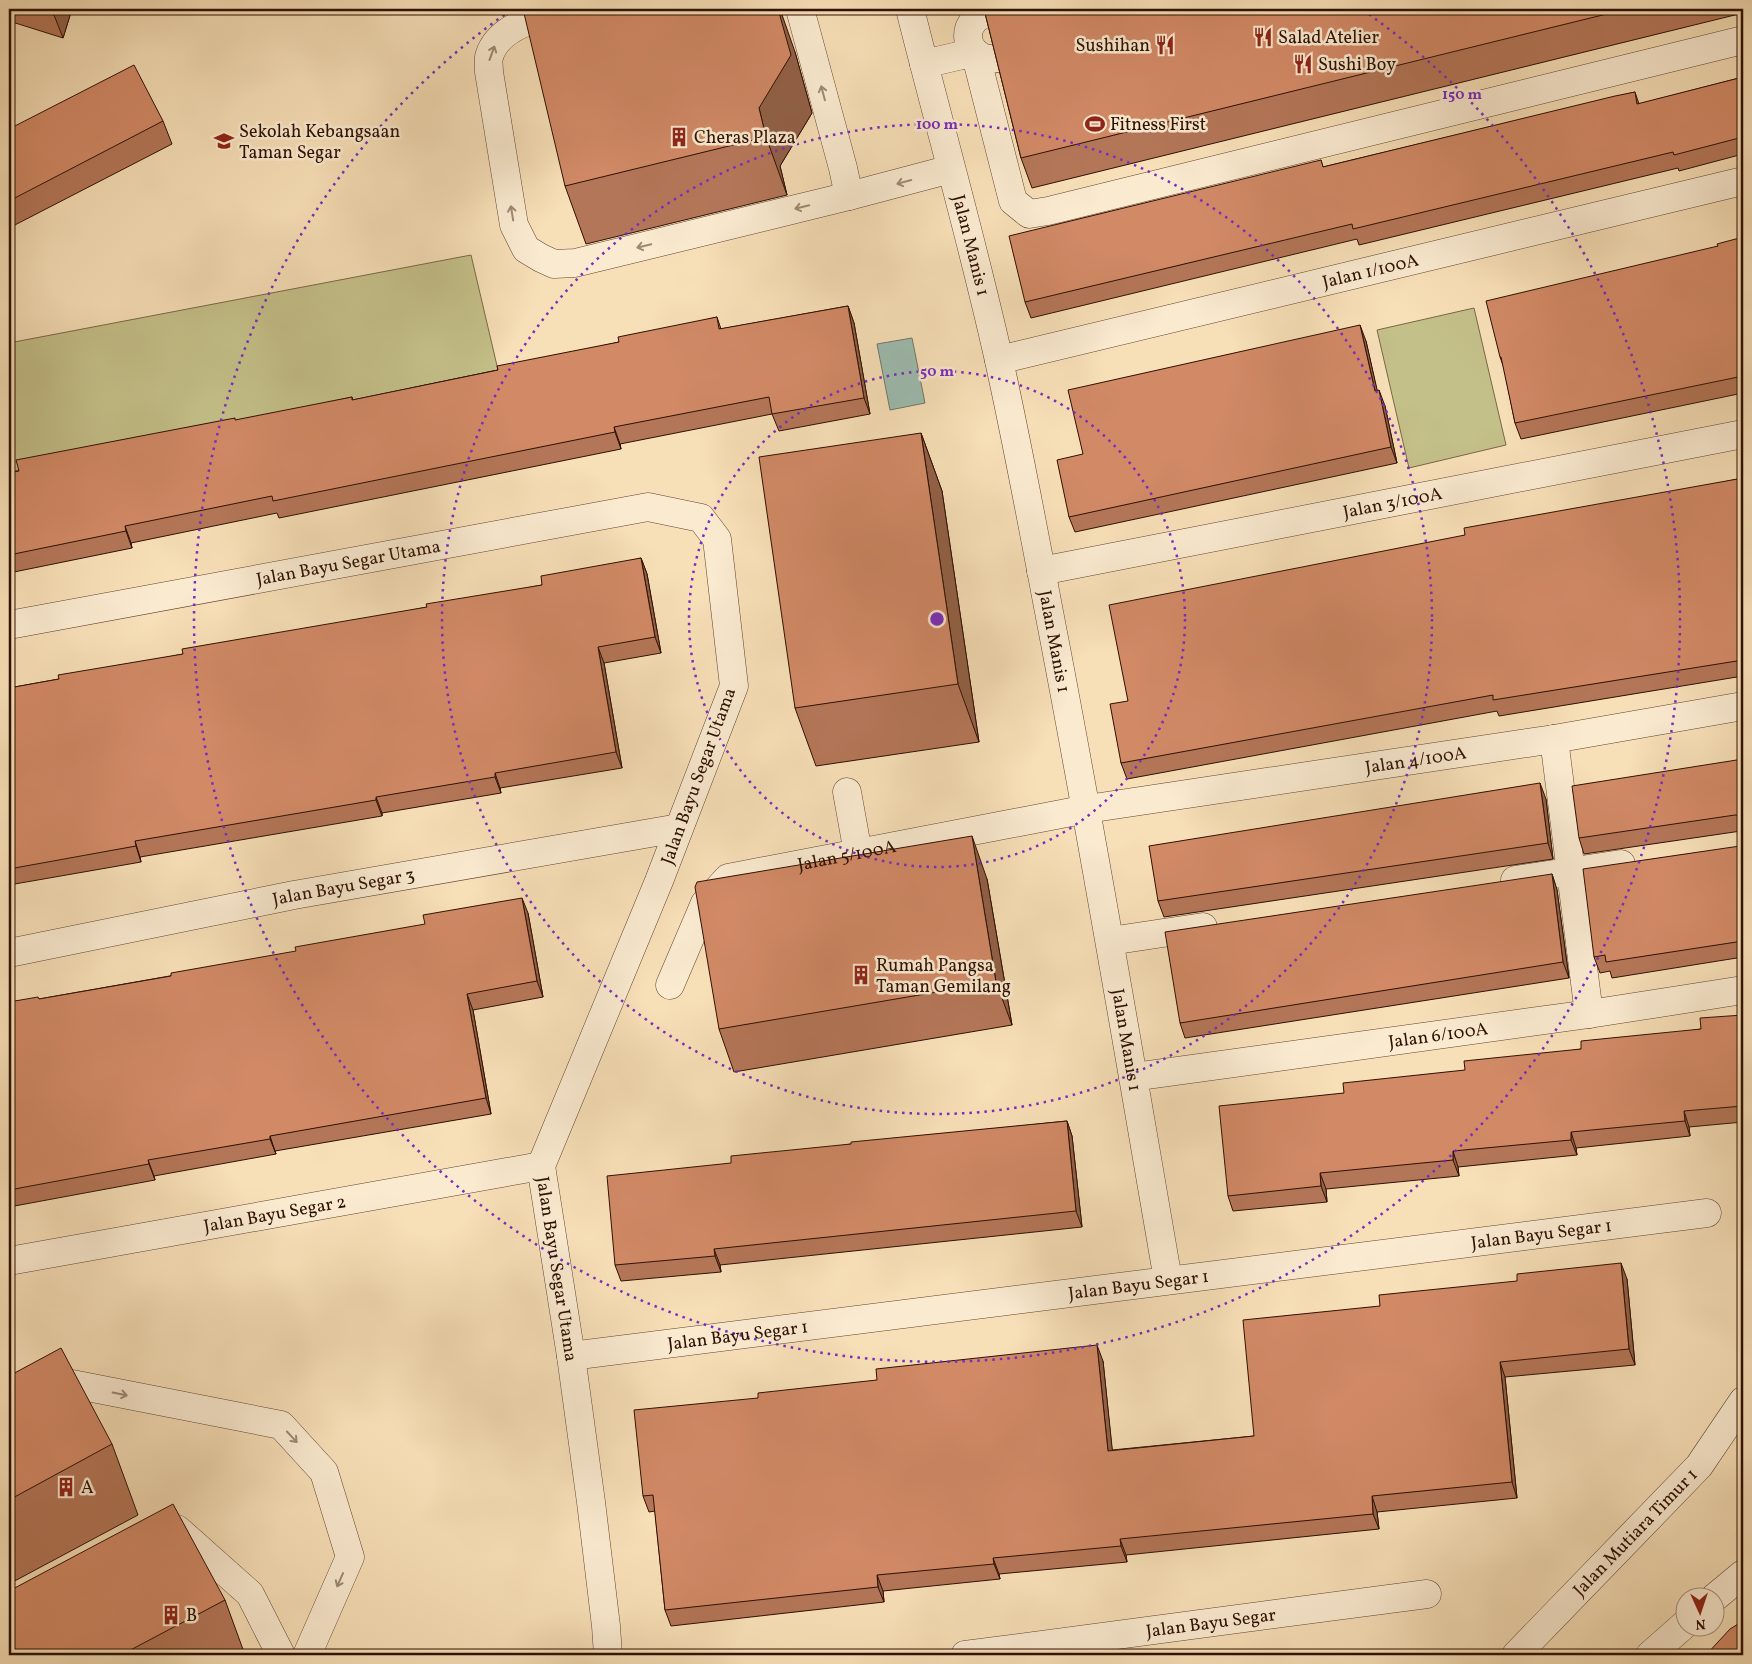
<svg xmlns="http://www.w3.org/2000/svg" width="1752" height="1664" font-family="Vollkorn,serif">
<rect width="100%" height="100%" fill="#f7dfb7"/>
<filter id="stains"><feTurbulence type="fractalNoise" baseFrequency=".004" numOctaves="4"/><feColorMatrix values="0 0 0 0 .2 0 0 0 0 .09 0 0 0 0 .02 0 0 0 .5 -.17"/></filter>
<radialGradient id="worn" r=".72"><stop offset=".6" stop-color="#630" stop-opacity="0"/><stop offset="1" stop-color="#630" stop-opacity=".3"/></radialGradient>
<g fill="#c4c089" stroke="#796846">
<polygon points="471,255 498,370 9,472 9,343"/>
<polygon points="1474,308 1506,445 1409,468 1377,330"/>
</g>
<polygon fill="#9dbcb0" stroke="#71776b" points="912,338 925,403 890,410 877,344"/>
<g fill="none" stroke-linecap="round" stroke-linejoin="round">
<defs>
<g id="minor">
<path d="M577,9C549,14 498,23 489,57C488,61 489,68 489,72L514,225L526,249L541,258L554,264L575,263L849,196"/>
<polyline points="800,9 843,168 849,196 951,169"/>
<path id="s1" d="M910,9C939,125 972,240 998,356C1019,450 1036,544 1054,638C1095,851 1131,1066 1168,1280"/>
<circle cx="991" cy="36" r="23"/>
<polyline points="924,64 975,52 1013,201 1029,214 1048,211 1743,40"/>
<path id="s2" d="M999,360L1743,181"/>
<path id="s3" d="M1041,571L1743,434"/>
<path id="s4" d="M9,625L648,507L701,518L717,539L734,686L659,881L541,1166L571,1356L591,1502L606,1626L608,1655"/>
<polyline points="1554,739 1589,1014"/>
<polyline points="847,792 858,853"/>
<polyline points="1515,880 1621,864"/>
<polyline points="1110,941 1203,927"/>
<path id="s5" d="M9,953L294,895L679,828"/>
<path id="s6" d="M670,985L705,903L728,878L1087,809L1554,739L1743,706"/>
<path id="s7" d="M1133,1077L1589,1014L1743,990"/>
<path id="s8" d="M9,1261L541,1166"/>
<path id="s9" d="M571,1356L1707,1213"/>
<polyline points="9,1421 72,1384 281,1425 324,1472 350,1557 307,1655"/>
<polyline points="167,1534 177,1529 250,1594 281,1655"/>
<polyline points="1714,1598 1743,1574"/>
<path id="s10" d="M965,1655L1427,1594"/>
<path id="s11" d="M1516,1655L1699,1466L1743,1401"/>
<polyline points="1650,1655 1684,1625"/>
</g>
</defs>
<use href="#minor" stroke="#604430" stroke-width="29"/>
<use href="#minor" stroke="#faead0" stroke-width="28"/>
</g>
<g fill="#b47658" stroke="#2e1003">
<polygon points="9,9 72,9 63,38 9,21"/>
<polygon points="984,9 1743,9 1743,13 1032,188 1021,158"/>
<polygon points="795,52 812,113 780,166 787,195 586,244 565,186"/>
<polygon points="1743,77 1743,154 1679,171 1678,168 1359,245 1357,239 1031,318 1025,302 1321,160 1323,167 1635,92 1639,104"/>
<polygon points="163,121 172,144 9,228 9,129"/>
<polygon points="1743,237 1743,393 1521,439 1515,423 1504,368 1500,357 1718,246"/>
<polygon points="848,306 854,323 870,414 779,431 772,414 620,444 621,449 279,518 277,513 131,543 132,548 9,573 9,473 352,397 353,400 498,370 619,342 717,317 721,329"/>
<polygon points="1366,341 1377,391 1385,406 1397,463 1075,532 1069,517 1083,454"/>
<polygon points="921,433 942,491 979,742 816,766 795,708"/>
<polygon points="1743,478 1743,676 1499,716 1497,711 1127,779 1121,763 1128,701 1465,535"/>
<polygon points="641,558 647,574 661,653 604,663 622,768 500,788 501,793 382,813 382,816 140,857 141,862 9,885 9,688 59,679 183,654 542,585"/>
<polygon points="1743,759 1743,831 1741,831 1584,854 1579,838"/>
<polygon points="1546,799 1553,859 1164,917 1158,901"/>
<polygon points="1743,844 1743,957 1612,978 1610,971 1600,973 1594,957 1740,846"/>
<polygon points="1552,874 1557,890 1569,978 1185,1038 1180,1023"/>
<polygon points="987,879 1012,1025 734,1072 719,1029"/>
<polygon points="528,913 543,997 473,1010 491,1114 275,1151 276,1154 154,1176 155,1180 9,1207 9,1002 39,999"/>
<polygon points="1743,1015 1743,1122 1689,1127 1690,1136 1576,1148 1577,1155 1458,1167 1459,1176 1326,1189 1327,1202 1233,1211 1228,1196 1344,1093 1581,1049 1701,1029"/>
<polygon points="1067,1121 1072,1136 1082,1227 720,1265 721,1272 621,1281 615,1265 731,1163 851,1144"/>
<polygon points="1627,1279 1635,1365 1505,1377 1517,1498 1377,1512 1379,1529 1126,1555 1127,1562 999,1574 1000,1579 883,1591 884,1602 671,1626 665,1610 655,1511 649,1512 643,1496 758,1398 1103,1361 1112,1450 1254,1436 1380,1306"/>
<polygon points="9,1376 112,1444 138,1515 9,1584"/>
<polygon points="225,1600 245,1655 9,1655"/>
</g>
<g fill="#926047" stroke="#2e1003">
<polygon points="57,9 72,9 63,38 54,15"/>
<polygon points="778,9 780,9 795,52 812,113 780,166 787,195 766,137 759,108"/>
<polygon points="848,306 854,323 870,414 864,398"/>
<polygon points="1360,325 1366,341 1381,407 1375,391"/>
<polygon points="1379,390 1385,406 1397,463 1391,447"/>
<polygon points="614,427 620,444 621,449 615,432"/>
<polygon points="921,433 942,491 979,742 958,684"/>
<polygon points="125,526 131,543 132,548 126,531"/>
<polygon points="641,558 647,574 661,653 655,637"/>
<polygon points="598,647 604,663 622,768 616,752"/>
<polygon points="495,773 500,788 501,793 495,777"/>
<polygon points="1540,783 1546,799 1553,859 1548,843"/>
<polygon points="376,797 382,813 382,816 376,800"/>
<polygon points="972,836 987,879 1012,1025 996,982"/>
<polygon points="135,841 140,857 141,862 136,846"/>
<polygon points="1552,874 1557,890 1569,978 1563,962"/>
<polygon points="522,898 528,913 543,997 537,981"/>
<polygon points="467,994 473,1010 491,1114 486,1098"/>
<polygon points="1684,1111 1689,1127 1690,1136 1685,1121"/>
<polygon points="1067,1121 1072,1136 1082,1227 1076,1211"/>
<polygon points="1571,1132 1576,1148 1577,1155 1571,1140"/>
<polygon points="270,1136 276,1154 270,1139"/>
<polygon points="1453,1151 1458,1167 1459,1176 1453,1160"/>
<polygon points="148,1160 154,1176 155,1180 149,1164"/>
<polygon points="1320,1173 1326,1189 1327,1202 1321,1186"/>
<polygon points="714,1249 720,1265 721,1272 715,1256"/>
<polygon points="1621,1263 1627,1279 1635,1365 1629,1349"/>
<polygon points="1097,1345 1103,1361 1114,1466 1108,1451"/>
<polygon points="1500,1362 1505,1377 1517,1498 1512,1482"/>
<polygon points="1372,1496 1377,1512 1379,1529 1373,1514"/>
<polygon points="1120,1539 1126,1555 1127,1562 1121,1546"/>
<polygon points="993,1558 999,1574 1000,1579 994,1564"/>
<polygon points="877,1575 883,1591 884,1602 878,1587"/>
</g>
<g fill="#d18966" stroke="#2e1003">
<polygon points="34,9 57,9 54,15"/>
<polygon points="523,9 778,9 791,55 759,108 766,137 565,186"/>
<polygon points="984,9 1627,9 1021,158"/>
<polygon points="134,65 163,121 9,201 9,129"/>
<polygon points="1743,77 1743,137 1674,155 1673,152 1353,229 1352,224 1025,302 1009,236 1321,160 1323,167 1615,96 1635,92 1637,104"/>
<polygon points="1743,237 1743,376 1515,423 1501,357 1500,357 1486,301 1718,246 1717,244"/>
<polygon points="848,306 864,398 772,414 769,397 614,427 615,432 273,501 272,496 125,526 126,531 9,555 9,473 19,471 16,460 235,418 235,420 352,397 352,400 498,370 497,366 619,342 618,337 717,317 719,329"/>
<polygon points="1360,325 1375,391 1379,390 1391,447 1069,517 1057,460 1083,454 1068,390"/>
<polygon points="921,433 958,684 795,708 759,457"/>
<polygon points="1743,478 1743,660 1493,700 1493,695 1121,763 1110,704 1128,701 1109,605 1465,535 1464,528"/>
<polygon points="641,558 655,637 598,647 616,752 495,773 495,777 376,797 376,800 135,841 136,846 9,869 9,688 59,679 58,675 183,654 182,649 427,607 426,604 542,585 541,576"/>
<polygon points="1743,759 1743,816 1735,815 1579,838 1572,786"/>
<polygon points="1540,783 1548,843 1158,901 1149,846"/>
<polygon points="972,836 996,982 719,1029 695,887 697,882"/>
<polygon points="1743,844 1743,941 1606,962 1605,955 1594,957 1583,869 1740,846"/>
<polygon points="1552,874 1563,962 1180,1023 1165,932"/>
<polygon points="522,898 537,981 467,994 486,1098 270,1136 270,1139 148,1160 149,1164 9,1190 9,1002 38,997 39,999 171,976 171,973 296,951 295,947 425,924 423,915"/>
<polygon points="1743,1015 1743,1106 1684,1111 1685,1121 1571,1132 1571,1140 1453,1151 1453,1160 1320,1173 1321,1186 1228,1196 1219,1106 1344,1093 1343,1083 1465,1070 1464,1061 1581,1049 1581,1041 1701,1029 1700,1018"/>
<polygon points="1067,1121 1076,1211 714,1249 715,1256 615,1265 607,1176 731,1163 731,1156 851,1144 851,1142"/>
<polygon points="1621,1263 1629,1349 1500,1362 1512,1482 1372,1496 1373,1514 1120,1539 1121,1546 993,1558 994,1564 877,1575 878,1587 665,1610 653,1495 643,1496 634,1410 758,1398 758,1393 877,1380 876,1369 1097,1345 1108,1451 1254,1436 1243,1320 1380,1306 1379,1295 1517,1281 1517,1274"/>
<polygon points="61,1348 112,1444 9,1500 9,1376"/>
<polygon points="173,1504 225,1600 121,1655 9,1655 9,1591"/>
<polygon points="1743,1621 1743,1655 1706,1655 1730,1629"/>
</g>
<defs><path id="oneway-shaft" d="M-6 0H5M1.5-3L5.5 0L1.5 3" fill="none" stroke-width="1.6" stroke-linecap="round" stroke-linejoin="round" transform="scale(1.25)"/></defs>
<g stroke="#9e8874">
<use href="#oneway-shaft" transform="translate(492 53) rotate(-70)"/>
<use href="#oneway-shaft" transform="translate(823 93) rotate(-105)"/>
<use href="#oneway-shaft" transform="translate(904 182) rotate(165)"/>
<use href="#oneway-shaft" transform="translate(802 207) rotate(166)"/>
<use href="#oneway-shaft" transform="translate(512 213) rotate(-99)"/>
<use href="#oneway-shaft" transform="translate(644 246) rotate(166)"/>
<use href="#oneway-shaft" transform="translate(120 1394) rotate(11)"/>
<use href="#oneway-shaft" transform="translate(292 1437) rotate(47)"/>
<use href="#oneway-shaft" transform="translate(340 1580) rotate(114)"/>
</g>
<g fill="none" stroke="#7b2cbf" stroke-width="2.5" stroke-dasharray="2.5 5">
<circle cx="937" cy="619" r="248"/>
<circle cx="937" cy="619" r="495"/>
<path d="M1363 10A743 743 0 1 1 511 10"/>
</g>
<defs>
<symbol id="restaurant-bare" viewBox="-9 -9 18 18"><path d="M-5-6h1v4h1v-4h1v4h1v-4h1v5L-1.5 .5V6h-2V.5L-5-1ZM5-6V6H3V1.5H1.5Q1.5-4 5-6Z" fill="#8f2418" stroke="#faead0" stroke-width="2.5" paint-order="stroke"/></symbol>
<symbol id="stadium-bare" viewBox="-9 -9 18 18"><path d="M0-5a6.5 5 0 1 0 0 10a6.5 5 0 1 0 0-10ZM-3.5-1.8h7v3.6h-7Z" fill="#8f2418" stroke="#faead0" stroke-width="2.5" paint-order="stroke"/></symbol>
<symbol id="building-bare" viewBox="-9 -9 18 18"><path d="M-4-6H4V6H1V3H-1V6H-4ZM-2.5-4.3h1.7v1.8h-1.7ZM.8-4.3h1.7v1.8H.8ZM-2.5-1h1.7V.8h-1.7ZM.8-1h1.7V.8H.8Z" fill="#8f2418" stroke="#faead0" stroke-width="2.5" paint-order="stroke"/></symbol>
<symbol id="school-bare" viewBox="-9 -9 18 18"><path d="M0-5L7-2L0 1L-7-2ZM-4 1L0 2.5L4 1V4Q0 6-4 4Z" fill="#8f2418" stroke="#faead0" stroke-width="2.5" paint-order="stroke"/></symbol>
</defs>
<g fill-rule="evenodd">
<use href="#restaurant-bare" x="1249" y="23" width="28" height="28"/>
<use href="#restaurant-bare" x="1151" y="31" width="28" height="28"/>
<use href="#restaurant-bare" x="1289" y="50" width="28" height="28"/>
<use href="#stadium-bare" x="1081" y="110" width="28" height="28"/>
<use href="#building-bare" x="665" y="123" width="28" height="28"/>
<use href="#school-bare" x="210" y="127" width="28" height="28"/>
<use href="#building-bare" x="847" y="961" width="28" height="28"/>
<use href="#building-bare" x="52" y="1473" width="28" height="28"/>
<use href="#building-bare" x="157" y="1601" width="28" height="28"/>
</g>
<g text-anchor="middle" stroke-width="5" stroke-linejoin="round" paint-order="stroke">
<g font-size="18" fill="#2e1003" stroke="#faead0" text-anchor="start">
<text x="1278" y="43">Salad Atelier</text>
<text x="1150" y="51" text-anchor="end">Sushihan</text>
<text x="1318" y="70">Sushi Boy</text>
<text x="1110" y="130">Fitness First</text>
<text x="239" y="137">Sekolah Kebangsaan<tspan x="239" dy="21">Taman Segar</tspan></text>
<text x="694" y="143">Cheras Plaza</text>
<text x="876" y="971">Rumah Pangsa<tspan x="876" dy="21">Taman Gemilang</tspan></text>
<text x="81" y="1493">A</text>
<text x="186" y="1621">B</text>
</g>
<g font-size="18" fill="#2e1003" stroke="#faead0">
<text dy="6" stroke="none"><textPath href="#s1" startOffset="244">Jalan Manis 1</textPath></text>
<text dy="6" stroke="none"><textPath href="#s2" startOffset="382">Jalan 1/100A</textPath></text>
<text dy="6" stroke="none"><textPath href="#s3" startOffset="358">Jalan 3/100A</textPath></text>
<text dy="6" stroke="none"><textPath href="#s4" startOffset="345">Jalan Bayu Segar Utama</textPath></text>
<text dy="6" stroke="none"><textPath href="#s1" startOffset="649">Jalan Manis 1</textPath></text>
<text dy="6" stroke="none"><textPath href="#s6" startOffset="821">Jalan 4/100A</textPath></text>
<text transform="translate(698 776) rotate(-70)" y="6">Jalan Bayu Segar Utama</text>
<text dy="6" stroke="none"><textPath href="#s6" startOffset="244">Jalan 5/100A</textPath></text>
<text dy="6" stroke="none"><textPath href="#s5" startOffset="341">Jalan Bayu Segar 3</textPath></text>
<text dy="6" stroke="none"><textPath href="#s7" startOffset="308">Jalan 6/100A</textPath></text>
<text dy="6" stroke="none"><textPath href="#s1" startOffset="1054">Jalan Manis 1</textPath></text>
<text dy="6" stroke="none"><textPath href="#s8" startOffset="270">Jalan Bayu Segar 2</textPath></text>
<text dy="6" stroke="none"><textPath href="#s9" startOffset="978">Jalan Bayu Segar 1</textPath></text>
<text dy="6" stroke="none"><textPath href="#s4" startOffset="1500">Jalan Bayu Segar Utama</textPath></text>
<text dy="6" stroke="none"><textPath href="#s9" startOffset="572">Jalan Bayu Segar 1</textPath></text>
<text dy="6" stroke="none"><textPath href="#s9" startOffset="168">Jalan Bayu Segar 1</textPath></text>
<text dy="6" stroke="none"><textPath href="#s11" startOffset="171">Jalan Mutiara Timur 1</textPath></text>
<text dy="6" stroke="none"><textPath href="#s10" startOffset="248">Jalan Bayu Segar</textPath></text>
</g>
</g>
<circle cx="937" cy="619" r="8" fill="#7b2cbf" stroke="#faead0" stroke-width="2.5"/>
<g font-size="15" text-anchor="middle" font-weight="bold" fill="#7b2cbf" stroke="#faead0" stroke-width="5" stroke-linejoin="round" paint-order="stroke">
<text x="1462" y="99">150 m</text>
<text x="937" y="129">100 m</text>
<text x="937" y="376">50 m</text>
</g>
<rect width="1752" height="1664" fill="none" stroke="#f7dfb7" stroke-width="30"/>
<rect x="10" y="10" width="1732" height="1644" fill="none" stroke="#2e1003" stroke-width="2.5"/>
<rect x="15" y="15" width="1722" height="1634" fill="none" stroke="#2e1003"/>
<g transform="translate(1700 1612) rotate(177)"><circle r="24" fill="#faead0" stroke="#a8937e"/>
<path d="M0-4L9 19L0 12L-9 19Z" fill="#8f2418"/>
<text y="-8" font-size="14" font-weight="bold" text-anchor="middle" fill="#2e1003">N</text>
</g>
<rect width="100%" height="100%" filter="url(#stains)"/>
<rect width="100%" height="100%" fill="url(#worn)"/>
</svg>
